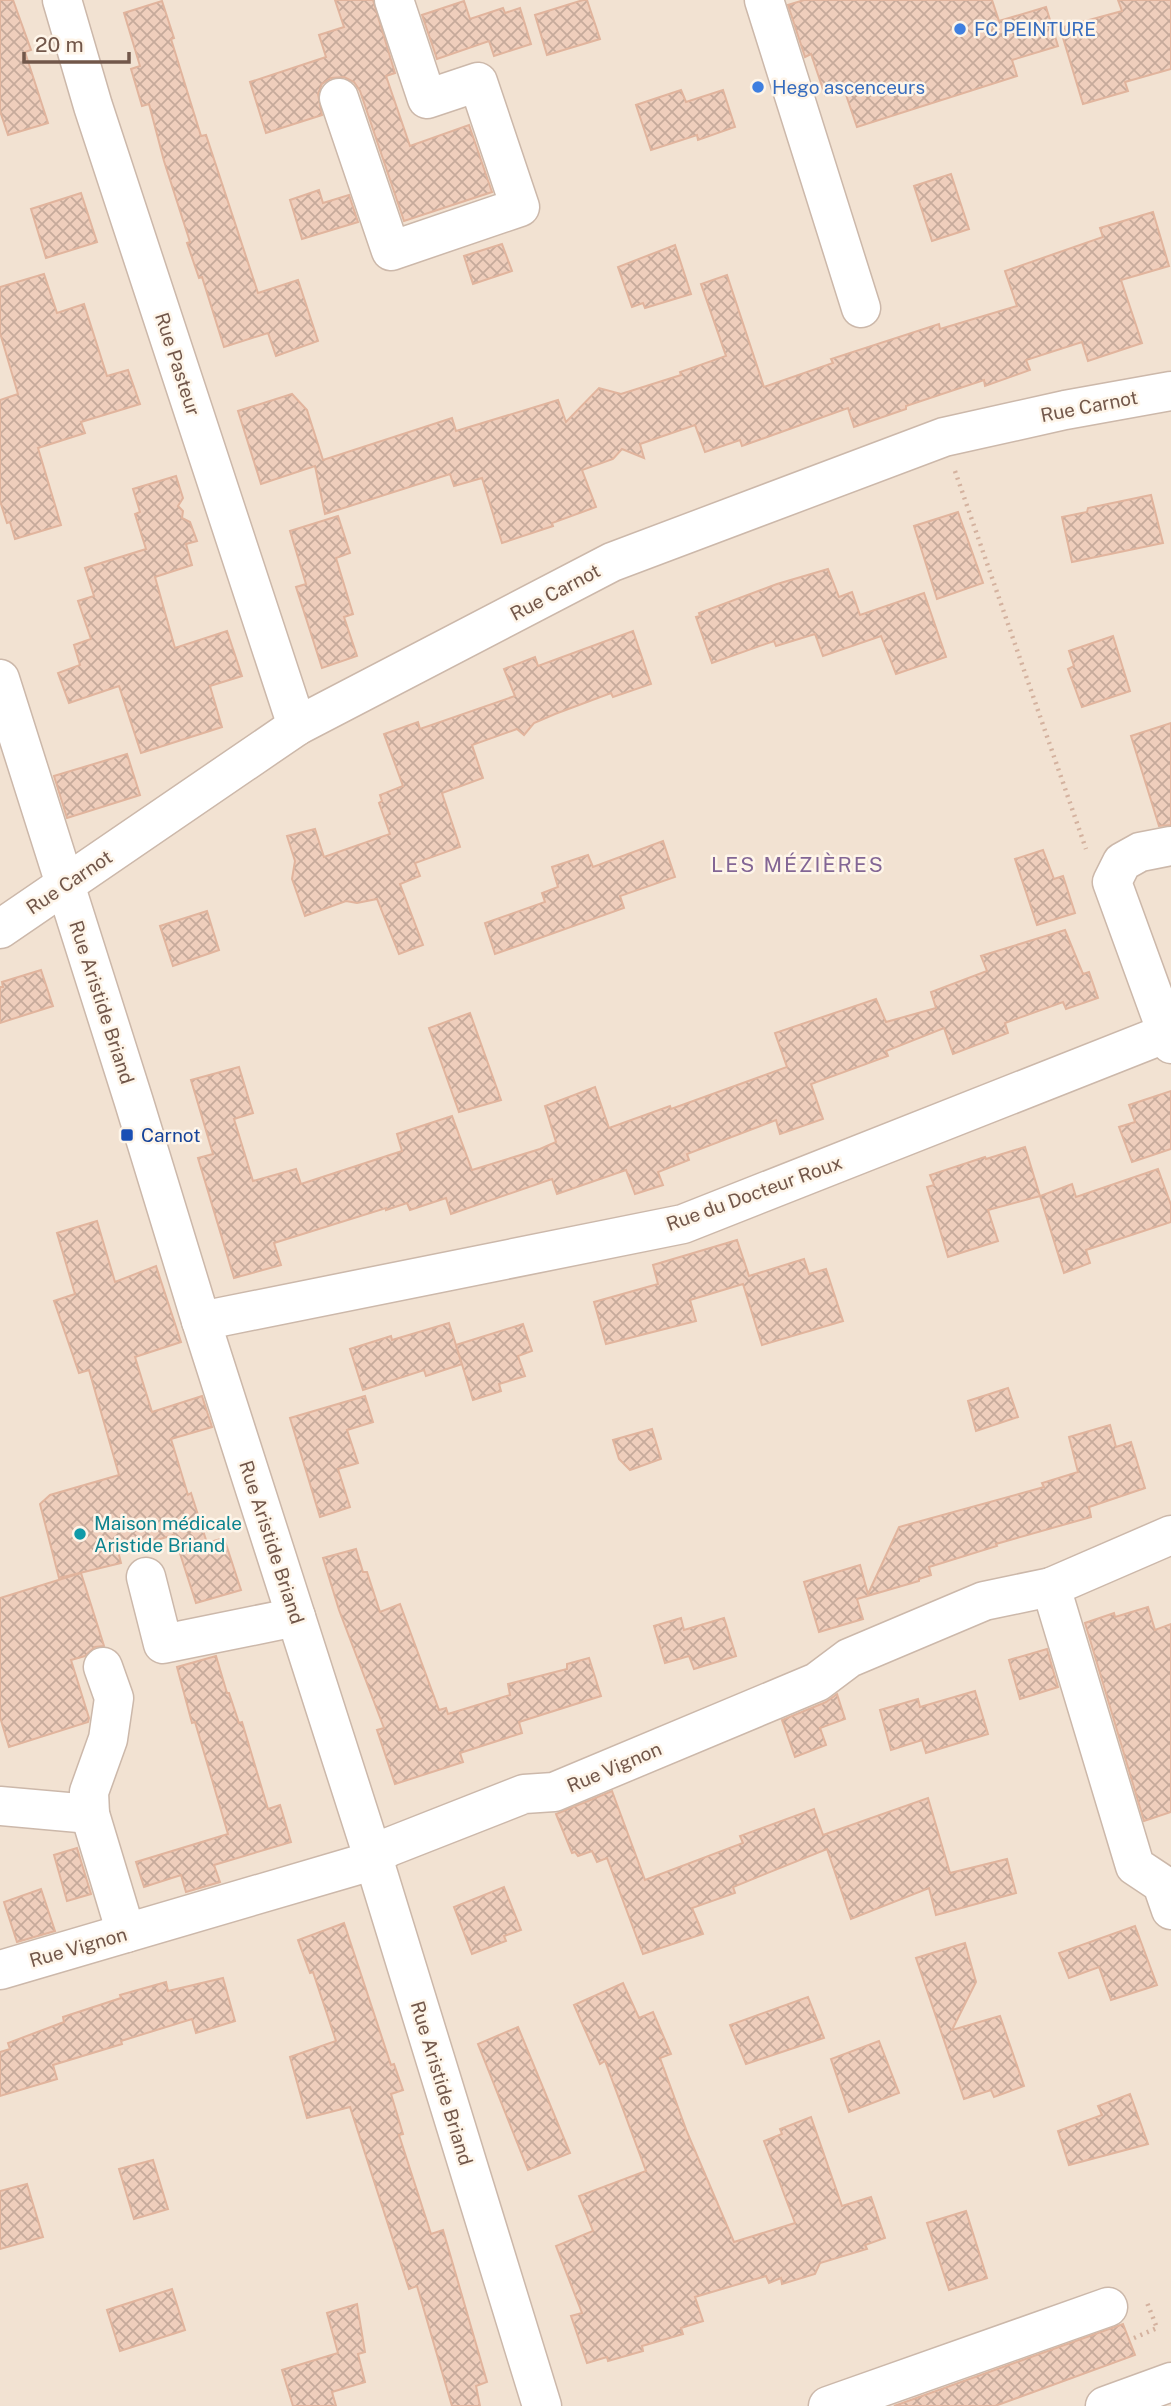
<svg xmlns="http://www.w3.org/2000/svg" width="1171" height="2406" font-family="'Public Sans',sans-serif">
<defs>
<pattern id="building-cross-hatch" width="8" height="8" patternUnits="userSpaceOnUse" patternTransform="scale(1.75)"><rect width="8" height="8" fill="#efcebc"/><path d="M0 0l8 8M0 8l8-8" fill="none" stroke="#c6aa9b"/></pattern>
</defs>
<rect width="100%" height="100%" fill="#fbf1e3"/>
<rect fill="#f2e2d2" x="0" y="0" width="1171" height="2406"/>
<g fill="url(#building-cross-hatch)" stroke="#e1b49d" stroke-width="2">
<polygon points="0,0 13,0 31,50 25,52 48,123 8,135 0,111"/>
<polygon points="335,0 373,0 395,73 386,76 410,146 469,125 492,192 404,221 360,91 354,82 344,77 331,78 322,84 318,94 322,115 266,133 250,82 326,57 319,35 344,27"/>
<polygon points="583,0 587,0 600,39 547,55 535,15"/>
<polygon points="804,0 992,0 999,21 1046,7 1058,46 1012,60 1017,76 857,127 844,89 825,95 811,54 805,57 788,5"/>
<polygon points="1118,0 1171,0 1171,69 1125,82 1128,91 1083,104 1060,28 1122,11"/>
<polygon points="162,1 174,38 171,39 201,136 206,135 258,293 298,280 318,341 276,356 268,333 224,347 202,277 199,278 187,243 190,242 164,161 149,104 142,106 131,69 140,66 124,13"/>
<polygon points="464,1 470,19 503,8 505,13 520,8 531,44 494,56 489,41 437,59 422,15"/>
<polygon points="681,90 686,102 723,90 735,127 698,140 697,135 651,150 636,105"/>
<polygon points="951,174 969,229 932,241 914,186"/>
<polygon points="319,190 323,203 349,195 358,222 302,239 290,200"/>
<polygon points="81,193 97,242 46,258 31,209"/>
<polygon points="1153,212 1169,266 1121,280 1142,343 1088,361 1082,342 1026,360 1030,370 985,386 984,380 906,406 906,409 854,427 848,408 742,446 740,440 705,452 695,425 640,444 644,458 622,449 613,459 582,470 596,507 552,523 553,526 502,543 482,478 454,486 450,474 325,514 315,466 261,484 238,411 292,394 307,410 323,460 452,418 456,431 558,400 566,422 599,388 621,394 681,375 680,372 726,356 701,284 727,275 764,387 833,363 831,359 939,324 940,329 1017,306 1005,271 1103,237 1100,228"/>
<polygon points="502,244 512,271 473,284 464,256"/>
<polygon points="675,245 691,294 645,308 643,303 632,307 618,267"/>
<polygon points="44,274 57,313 84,304 107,376 128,370 140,404 81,422 85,433 38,448 61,525 15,539 10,522 7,523 0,501 0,400 18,394 0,333 0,287"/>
<polygon points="176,476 183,498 178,506 183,511 182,518 190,522 197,541 186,544 192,565 155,577 175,648 227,631 242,676 210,686 222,727 141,753 119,686 69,703 58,673 80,665 74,645 91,639 78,601 94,596 85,568 146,549 135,514 140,512 133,489"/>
<polygon points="1151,495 1163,543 1072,562 1062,517 1087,512 1088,508"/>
<polygon points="958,512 983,583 937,599 914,526"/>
<polygon points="338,516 350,553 336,558 353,614 344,617 357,656 322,668 296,587 306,584 290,531"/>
<polygon points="828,569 839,597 852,592 860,615 924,593 946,657 896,674 881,636 823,656 815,634 776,646 774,641 712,663 696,617 700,616 699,613 777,584"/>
<polygon points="633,631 651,684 613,697 611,693 555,714 534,723 524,735 517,729 472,745 483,778 442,793 460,847 415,863 420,876 400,884 423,945 399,954 377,899 357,903 346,901 305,916 292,879 295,861 287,836 315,829 324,857 390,834 379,803 382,801 380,795 403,786 384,734 418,722 420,729 515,696 504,669 535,657 538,666"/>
<polygon points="1113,636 1130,691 1082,707 1068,669 1074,666 1069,651"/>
<polygon points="1171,723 1171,825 1159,826 1131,736"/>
<polygon points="127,754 140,795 67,818 54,776"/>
<polygon points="663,841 675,877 620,896 624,908 495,954 485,923 545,902 542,893 558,887 552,867 588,855 593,867"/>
<polygon points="1043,850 1054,879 1063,876 1075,913 1037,925 1015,859"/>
<polygon points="207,911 219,950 173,966 160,926"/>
<polygon points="1065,930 1083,974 1089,972 1098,998 1066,1009 1063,1002 1005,1023 1008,1033 953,1054 944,1028 886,1051 888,1056 811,1084 823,1119 780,1134 776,1120 687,1154 689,1160 658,1172 663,1185 635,1194 626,1170 557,1194 552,1179 451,1214 446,1198 410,1210 407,1203 386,1210 386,1208 274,1243 281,1265 234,1278 198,1158 213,1154 191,1080 239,1067 253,1113 234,1119 253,1181 296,1169 301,1184 402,1151 397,1134 452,1116 472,1170 540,1149 556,1142 545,1106 595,1087 609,1128 670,1106 671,1109 787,1067 775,1033 876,999 886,1022 936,1008 931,992 987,971 981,956"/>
<polygon points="41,970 53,1006 0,1023 0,987 3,987 2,982"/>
<polygon points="470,1013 501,1100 459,1112 429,1028"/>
<polygon points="1171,1091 1171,1149 1132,1162 1119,1127 1135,1122 1129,1105"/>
<polygon points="1025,1147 1040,1196 988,1210 998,1241 948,1257 927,1187 934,1185 930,1175 985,1157 986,1159"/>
<polygon points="1158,1169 1171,1205 1171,1222 1086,1250 1090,1263 1064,1273 1040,1196 1072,1184 1076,1197"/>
<polygon points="97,1221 115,1282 156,1266 181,1342 135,1357 152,1412 202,1396 212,1427 171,1439 188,1495 191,1493 207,1543 224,1538 241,1590 196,1603 174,1535 118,1551 121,1563 59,1578 40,1504 50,1495 119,1475 89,1370 79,1373 54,1301 75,1294 57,1233"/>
<polygon points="737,1240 749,1276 804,1259 809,1274 826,1269 843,1321 762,1345 743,1284 690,1300 696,1321 606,1344 594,1302 658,1284 653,1265"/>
<polygon points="449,1323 462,1364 426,1376 424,1370 363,1390 350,1349 391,1336 392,1340"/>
<polygon points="523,1324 532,1351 518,1356 525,1376 499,1384 501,1391 473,1400 456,1345"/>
<polygon points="1008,1388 1018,1417 976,1431 968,1401"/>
<polygon points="365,1396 373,1422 347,1430 358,1463 338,1469 350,1507 320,1517 290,1418"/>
<polygon points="1110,1425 1116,1447 1131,1442 1145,1488 1089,1507 1091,1517 996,1544 997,1546 929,1567 931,1575 919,1579 919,1581 857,1599 863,1619 819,1632 804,1582 860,1565 868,1594 899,1527 1044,1487 1042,1483 1078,1472 1069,1437"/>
<polygon points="652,1429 661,1459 630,1470 619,1459 613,1440"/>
<polygon points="356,1549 363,1572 367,1572 380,1612 400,1604 439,1710 446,1708 448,1714 510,1695 508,1684 567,1669 567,1664 589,1658 601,1696 519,1722 522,1733 460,1753 463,1762 395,1784 377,1730 384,1728 339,1610 323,1558"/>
<polygon points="81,1573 104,1646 95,1647 85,1656 71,1660 89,1718 88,1722 9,1747 0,1717 0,1598"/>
<polygon points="1148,1607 1155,1630 1171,1624 1171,1812 1144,1821 1085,1623 1114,1613 1115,1617"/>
<polygon points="681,1618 684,1630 724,1618 736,1656 694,1669 689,1656 665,1663 654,1626"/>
<polygon points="1047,1649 1058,1687 1020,1699 1009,1660"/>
<polygon points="216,1656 227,1693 229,1693 239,1723 242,1722 268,1809 280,1805 291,1842 214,1865 220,1882 186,1892 181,1875 144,1887 136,1862 228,1834 195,1722 192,1723 177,1667"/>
<polygon points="975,1691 988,1734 926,1753 922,1740 891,1750 880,1710 918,1699 920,1707"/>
<polygon points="837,1694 845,1719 820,1728 826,1745 795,1757 782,1720 826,1702"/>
<polygon points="612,1791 645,1880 743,1843 740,1836 814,1809 823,1835 928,1798 950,1873 1007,1859 1016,1893 936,1915 929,1888 851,1919 827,1849 733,1887 735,1893 692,1908 703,1934 643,1954 607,1858 597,1862 592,1851 578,1856 575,1852 572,1853 556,1814"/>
<polygon points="77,1848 91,1894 67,1901 54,1855"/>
<polygon points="504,1887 521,1930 504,1936 506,1941 472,1954 454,1907"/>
<polygon points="41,1889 55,1931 17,1942 4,1902"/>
<polygon points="344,1923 391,2065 394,2064 403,2090 391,2094 403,2134 399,2135 431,2234 443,2230 487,2382 476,2386 480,2406 452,2406 417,2286 409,2289 350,2107 307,2118 290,2057 336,2041 313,1972 310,1973 298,1940"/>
<polygon points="1135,1926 1157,1985 1111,2000 1099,1967 1069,1978 1059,1953"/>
<polygon points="965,1943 976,1982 952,2030 1000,2016 1024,2086 994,2097 991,2090 964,2099 916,1958"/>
<polygon points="223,1978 235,2021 196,2033 192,2019 121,2041 122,2044 53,2065 57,2079 0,2096 0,2052 10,2049 8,2043 64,2022 63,2017 121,1998 120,1995 166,1982 168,1991"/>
<polygon points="623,1983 639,2018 653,2012 671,2054 660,2058 687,2132 734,2242 795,2223 764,2141 782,2134 780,2129 811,2117 842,2206 871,2197 885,2238 865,2245 867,2249 820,2263 815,2274 782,2284 781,2278 769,2283 766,2276 695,2297 703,2321 681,2328 683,2334 642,2346 643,2351 608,2361 607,2357 587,2363 571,2316 582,2313 556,2246 593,2231 579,2196 646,2171 605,2061 600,2064 574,2005"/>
<polygon points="808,1997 824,2038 746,2064 730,2025"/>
<polygon points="518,2027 570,2153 528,2170 478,2044"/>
<polygon points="879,2041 899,2093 849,2112 831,2059"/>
<polygon points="1130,2094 1148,2144 1069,2165 1058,2131 1102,2115 1098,2106"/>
<polygon points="153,2160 168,2209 134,2219 119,2169"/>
<polygon points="27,2184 43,2237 0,2249 0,2191"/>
<polygon points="966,2211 987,2278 949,2290 927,2223"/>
<polygon points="172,2289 185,2330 120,2351 107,2310"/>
<polygon points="357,2304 365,2352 358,2354 365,2382 332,2392 336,2406 293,2406 282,2370 338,2353 327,2313"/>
<polygon points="1123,2324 1135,2355 995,2406 894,2406"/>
</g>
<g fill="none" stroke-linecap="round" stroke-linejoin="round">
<defs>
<g id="minor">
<polyline points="62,0 93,106 297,726"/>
<polyline points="764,0 861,308"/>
<polyline points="339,98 391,251 520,207 478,82 427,99 394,0"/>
<polyline points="0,679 134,1102 201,1321 373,1857 542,2406"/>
<polyline points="1171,846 1140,852 1122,862 1112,882 1171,1044"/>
<polyline points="0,929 297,726 612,562 944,437 1065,410 1171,391"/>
<polyline points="201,1321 683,1224 1167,1033"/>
<polyline points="146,1577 163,1644 296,1617"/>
<polyline points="1051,1587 1135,1866 1162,1884 1171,1910"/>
<polyline points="103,1667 114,1698 108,1739 89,1792 90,1814 126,1933"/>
<polyline points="0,1806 90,1814"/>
<polyline points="0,1970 358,1865 389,1847 524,1794 554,1792 817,1682 849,1658 984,1601 1051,1587 1171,1535"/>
<polyline points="828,2406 1108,2307"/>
<polyline points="1105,2406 1171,2382"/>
</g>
</defs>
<use href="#minor" stroke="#ccb8aa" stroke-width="41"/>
<g stroke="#d4b29f" stroke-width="4.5" stroke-dasharray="2 5" stroke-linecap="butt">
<polyline points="955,471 1086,849"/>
<polyline points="1134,2338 1157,2328 1146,2300"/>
</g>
<use href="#minor" stroke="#fff" stroke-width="38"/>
</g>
<g fill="#3f7fe0" stroke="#fef5e9" stroke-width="2.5">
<circle cx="960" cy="29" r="7"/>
<circle cx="758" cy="87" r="7"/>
</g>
<rect fill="#1a4fb4" stroke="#fef5e9" stroke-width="2.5" x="120" y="1128" width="14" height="14" rx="3.5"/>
<circle fill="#0f9aa8" stroke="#fef5e9" stroke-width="2.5" cx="80" cy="1534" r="7"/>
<g text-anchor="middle" stroke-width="5" stroke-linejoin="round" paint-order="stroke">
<g font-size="19" fill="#366cbe" stroke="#fef5e9" text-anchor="start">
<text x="974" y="36">FC PEINTURE</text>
<text x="772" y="94">Hego ascenceurs</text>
</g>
<g font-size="19" fill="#72574a" stroke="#fef5e9">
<text transform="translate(178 364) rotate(72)" y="7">Rue Pasteur</text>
<text transform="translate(1089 406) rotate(-11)" y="7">Rue Carnot</text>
<text transform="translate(555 592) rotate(-28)" y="7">Rue Carnot</text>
<text transform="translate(69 882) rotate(-34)" y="7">Rue Carnot</text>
<text transform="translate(102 1002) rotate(72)" y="7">Rue Aristide Briand</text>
<text transform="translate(754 1193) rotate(-20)" y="7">Rue du Docteur Roux</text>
<text transform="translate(272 1542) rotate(72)" y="7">Rue Aristide Briand</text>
<text transform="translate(614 1767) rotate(-23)" y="7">Rue Vignon</text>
<text transform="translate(78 1947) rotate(-16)" y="7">Rue Vignon</text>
<text transform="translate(442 2083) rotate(73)" y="7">Rue Aristide Briand</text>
</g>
<g font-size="19" fill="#164399" stroke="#fef5e9" text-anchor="start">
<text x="141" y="1142">Carnot</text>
</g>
<g font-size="19" fill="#0d838f" stroke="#fef5e9" text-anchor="start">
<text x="94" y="1530">Maison médicale<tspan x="94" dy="22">Aristide Briand</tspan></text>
</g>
<g font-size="21" letter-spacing="2" fill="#836695" stroke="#fef5e9">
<text x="798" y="872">LES MÉZIÈRES</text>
</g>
</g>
<path d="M24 52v10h105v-10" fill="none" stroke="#72574a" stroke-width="3.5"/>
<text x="35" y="52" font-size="21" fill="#72574a" stroke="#fef5e9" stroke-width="5" paint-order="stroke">20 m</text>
</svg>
